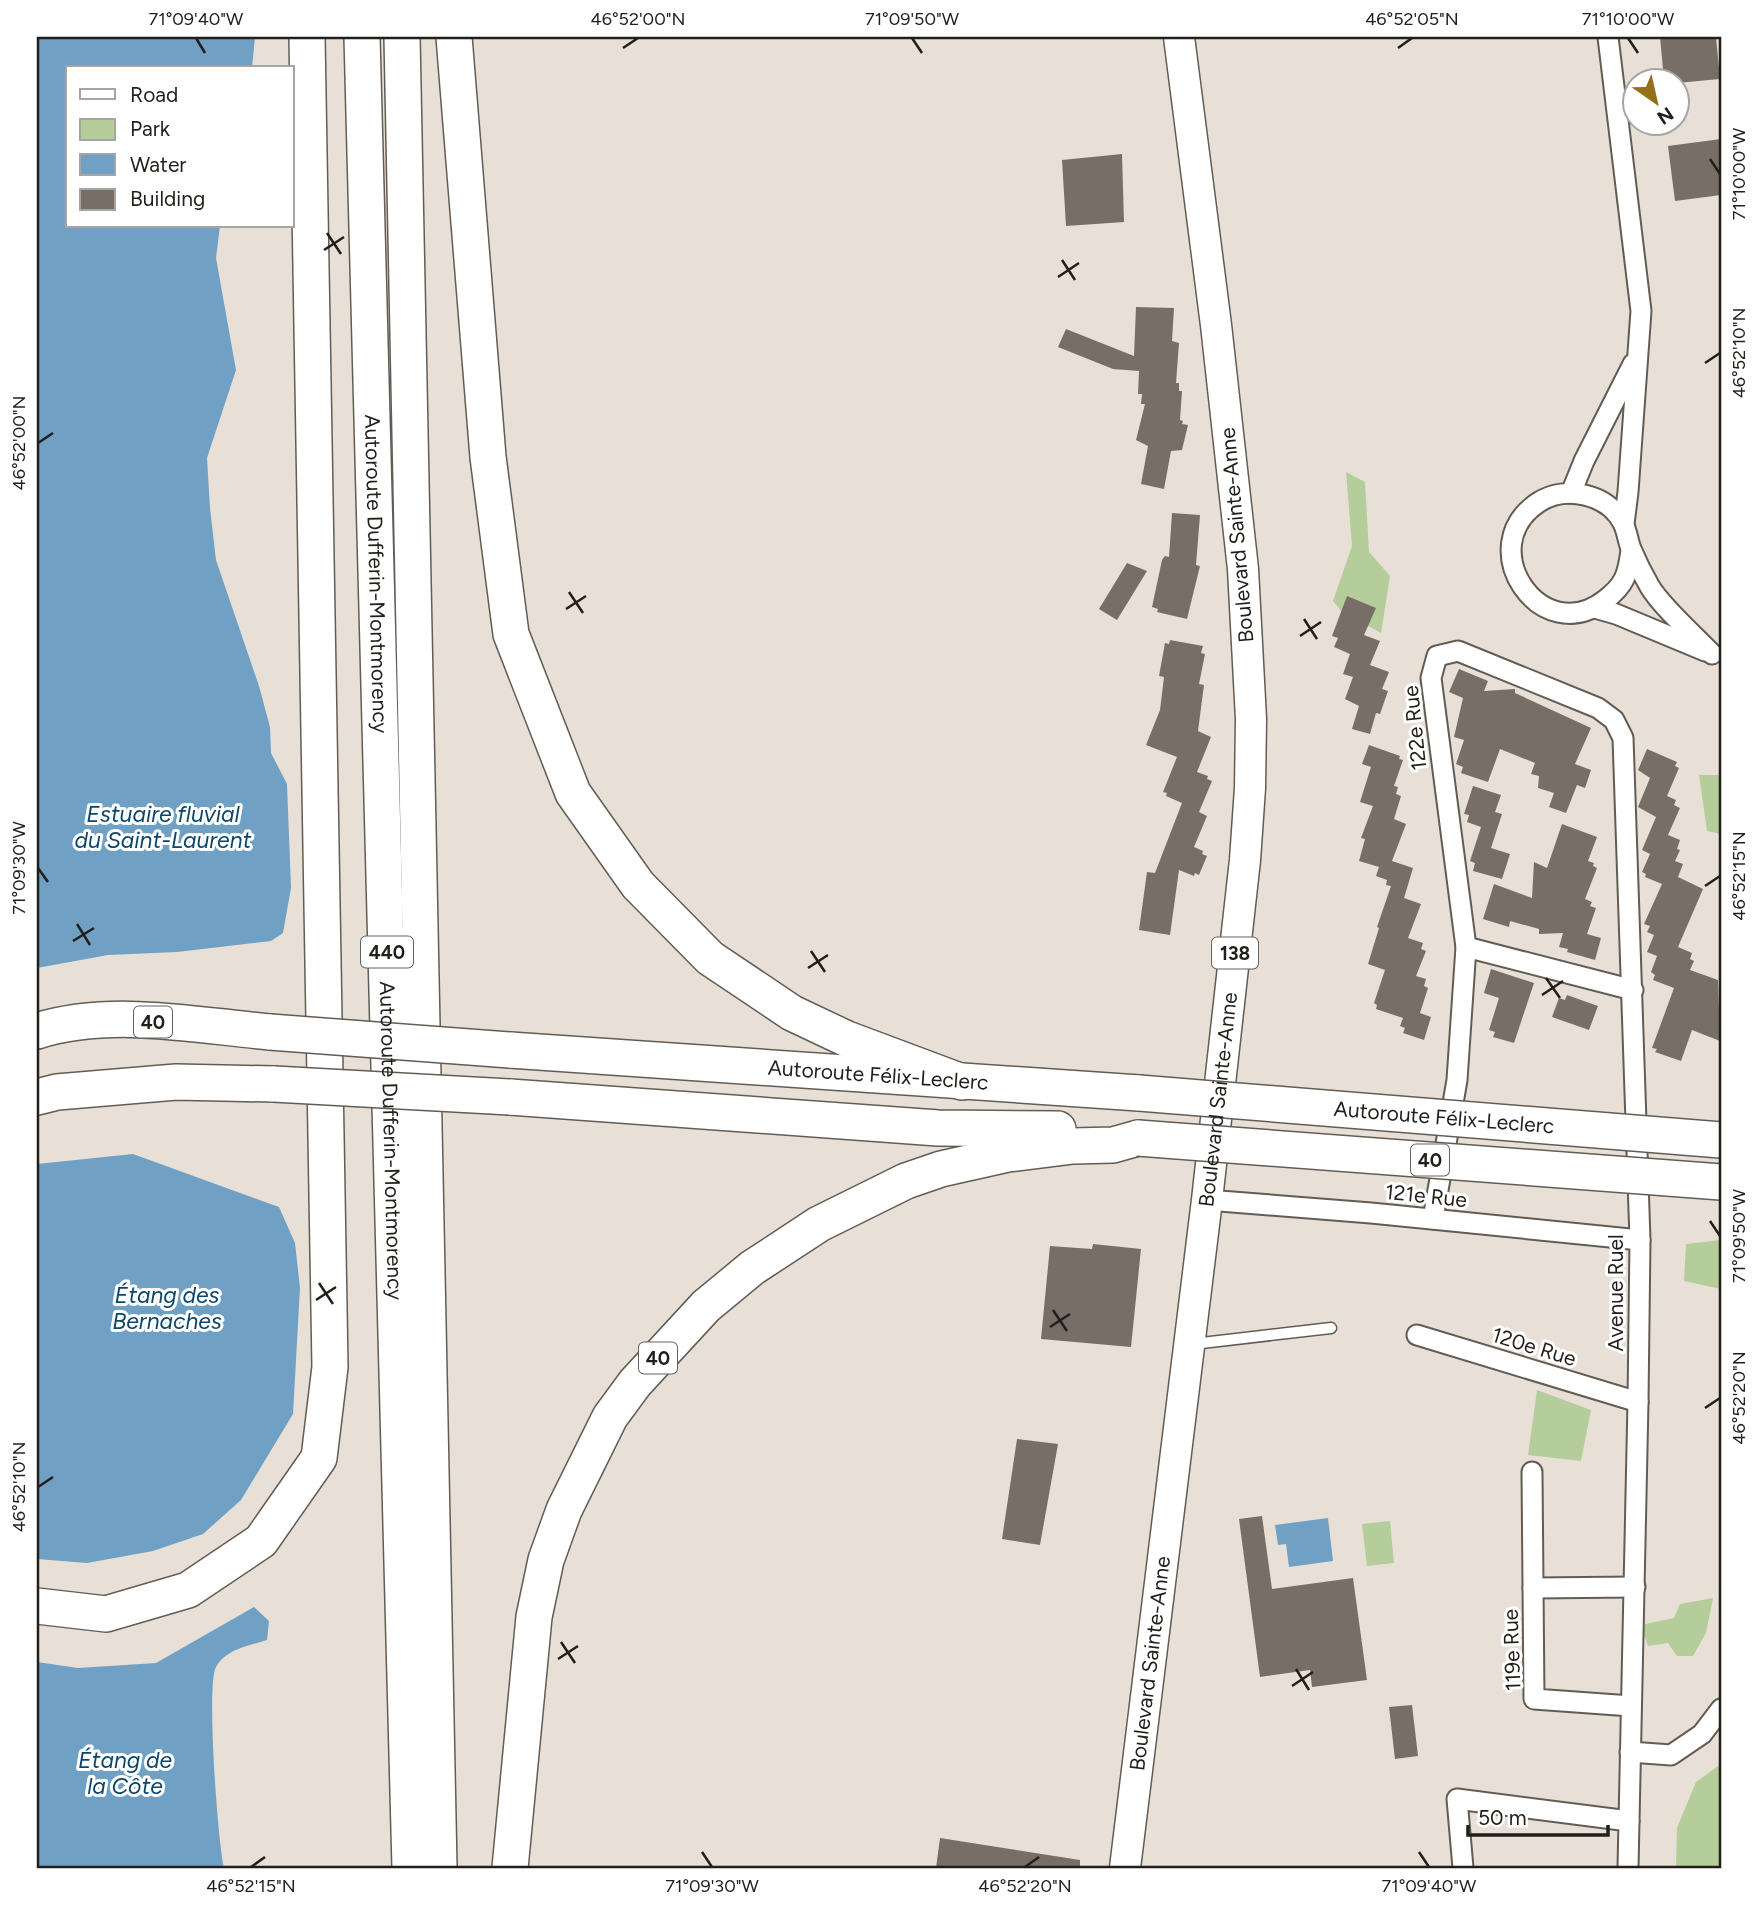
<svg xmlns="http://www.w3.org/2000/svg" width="1758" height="1905" font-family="Figtree,sans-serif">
<rect width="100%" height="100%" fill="#e8e0d6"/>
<g fill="#b4cd9b">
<polygon points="1346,472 1365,482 1369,552 1390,576 1381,633 1342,612 1333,601 1352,546"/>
<polygon points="1699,775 1721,775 1721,834 1707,831"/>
<polygon points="1721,1240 1721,1289 1684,1281 1686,1244"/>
<polygon points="1537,1390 1591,1410 1581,1461 1528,1455"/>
<polygon points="1390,1521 1394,1563 1367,1566 1362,1524"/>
<polygon points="1713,1598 1706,1633 1693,1656 1677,1656 1668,1643 1648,1646 1641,1625 1674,1618 1680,1604"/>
<polygon points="1721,1764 1721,1868 1676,1868 1677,1828 1696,1782"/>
</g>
<g fill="#71a0c5">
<polygon points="37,37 255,37 252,68 68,68 68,226 220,226 216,258 236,370 207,458 210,508 216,560 259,686 270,727 271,753 287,784 291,888 283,933 271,941 177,952 108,955 37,968"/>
<polygon points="133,1154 279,1207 295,1243 300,1288 293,1414 241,1500 203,1534 153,1551 87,1563 37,1559 37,1164"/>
<polygon points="1328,1518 1333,1561 1289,1567 1286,1544 1278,1545 1275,1525"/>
<path d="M254,1607L269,1621L267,1640C248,1646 226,1649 216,1667C206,1684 218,1844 224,1868H37V1662L78,1668L156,1663Z"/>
</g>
<g fill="#776f67">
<polygon points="1660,37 1716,37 1720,79 1677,83 1677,80 1664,80"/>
<polygon points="1721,139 1721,195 1675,201 1668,146"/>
<polygon points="1122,154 1124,222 1066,226 1062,160"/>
<polygon points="1136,307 1174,308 1172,341 1179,343 1176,383 1179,383 1179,391 1182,391 1180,420 1183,421 1182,424 1188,425 1182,450 1171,451 1164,489 1141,484 1148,446 1136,440 1145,404 1141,404 1142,394 1138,394 1139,371 1113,369 1058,347 1066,329 1134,356"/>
<polygon points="1172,513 1200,515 1196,565 1200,566 1187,619 1157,612 1158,609 1152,607 1162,560 1165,556 1169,557"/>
<polygon points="1127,563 1147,571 1117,620 1099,609"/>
<polygon points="1347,596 1376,608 1364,635 1380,641 1370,665 1389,672 1382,689 1388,691 1380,714 1376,713 1370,734 1352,729 1359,706 1345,699 1353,677 1343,674 1350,654 1334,647 1338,638 1332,636"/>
<polygon points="1170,640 1203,646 1201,653 1205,654 1199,684 1204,685 1198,731 1211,737 1197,772 1208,776 1207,779 1212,781 1199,812 1207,816 1194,847 1203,851 1202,854 1207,856 1199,875 1195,873 1194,876 1179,870 1170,935 1139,930 1147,872 1155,873 1182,803 1166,796 1167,793 1163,792 1177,757 1146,745 1160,710 1164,677 1159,676 1165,643 1169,644"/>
<polygon points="1459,669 1488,681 1484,691 1515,689 1515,693 1591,728 1575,764 1591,770 1585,788 1577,785 1566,813 1549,807 1554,793 1538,788 1539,776 1531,774 1535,763 1500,749 1488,782 1461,773 1463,767 1456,764 1464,740 1454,737 1463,698 1449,692"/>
<polygon points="1369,745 1400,756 1399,759 1403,760 1394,786 1398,787 1396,794 1401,796 1394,819 1406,824 1392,861 1413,868 1404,898 1421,904 1408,938 1423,943 1421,949 1426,951 1416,976 1426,979 1424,986 1428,988 1420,1013 1431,1017 1424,1040 1403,1033 1405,1028 1400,1026 1403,1018 1376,1009 1377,1005 1374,1003 1385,970 1368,964 1379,928 1377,927 1391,886 1386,885 1387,880 1376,876 1379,867 1359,861 1365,839 1361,838 1373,806 1360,802 1371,767 1362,764"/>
<polygon points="1647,749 1677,762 1675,766 1679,768 1667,796 1676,800 1674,805 1680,808 1668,835 1680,840 1677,849 1680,850 1675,861 1683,864 1678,877 1703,889 1678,947 1692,953 1690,959 1694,961 1690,970 1718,980 1720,1041 1692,1030 1681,1061 1655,1052 1657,1049 1652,1048 1674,988 1653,980 1655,975 1651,972 1657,956 1647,952 1654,935 1647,932 1650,926 1644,924 1662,884 1645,877 1646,874 1642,872 1650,854 1642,850 1656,817 1638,807 1650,778 1638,770"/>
<polygon points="1473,786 1501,795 1495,812 1502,814 1491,848 1510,854 1502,879 1473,871 1475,863 1470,861 1481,827 1467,822 1469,815 1464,814"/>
<polygon points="1562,824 1597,837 1588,861 1594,863 1593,866 1597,868 1585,899 1592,902 1590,906 1596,908 1587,934 1601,938 1595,960 1567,952 1568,949 1559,947 1563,933 1539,934 1539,929 1510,921 1509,927 1483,919 1494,884 1532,898 1534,862 1547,868"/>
<polygon points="1491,969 1534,983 1514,1043 1493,1037 1495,1032 1489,1030 1499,998 1484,993"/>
<polygon points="1567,995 1598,1006 1589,1030 1552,1017 1559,998 1565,1000"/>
<polygon points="1093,1244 1141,1249 1131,1347 1041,1339 1050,1246 1092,1249"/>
<polygon points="1017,1439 1058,1444 1040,1545 1002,1539"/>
<polygon points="1262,1516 1272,1589 1353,1578 1367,1680 1312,1687 1310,1670 1260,1677 1239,1519"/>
<polygon points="1412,1705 1418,1756 1395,1759 1389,1707"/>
<polygon points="940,1838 1080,1860 1080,1868 936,1868"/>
</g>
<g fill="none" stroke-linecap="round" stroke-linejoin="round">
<defs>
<polyline id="lane" points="1193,1344 1331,1328"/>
<g id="street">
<polyline points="1608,37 1641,311 1628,492 1624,524"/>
<polyline points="1571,493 1584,461 1633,364"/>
<path d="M1631,550C1628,574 1625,585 1605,600C1541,650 1471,546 1539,502C1566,485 1608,494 1623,523C1627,531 1628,541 1631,549C1636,561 1643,575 1650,587C1662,607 1695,636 1712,654"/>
<polyline points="1595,608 1616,614 1705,651"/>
<polyline points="1466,947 1633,990"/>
<polyline points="1207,1200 1371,1213 1640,1240"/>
<polyline points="1433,1219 1457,1080 1466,947 1431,678 1437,656 1458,651 1598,708 1614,720 1623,738 1640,1240 1638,1402 1628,1868"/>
<polyline points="1417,1335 1638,1402"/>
<polyline points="1532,1472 1534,1699 1631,1706"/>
<polyline points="1533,1588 1635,1587"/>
<polyline points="1630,1752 1671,1755 1702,1734 1721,1709"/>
<polyline points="1463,1868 1457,1799 1629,1821"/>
</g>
<g id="primary">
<path id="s1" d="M1125,1868L1207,1200L1245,860L1250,788L1251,719L1243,569L1216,325L1179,37"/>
</g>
<g id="highway">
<path id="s2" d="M362,37L410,1868"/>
<polyline points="402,37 439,1868"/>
<polyline points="454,37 488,457 511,634 573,793 638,885 710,958 792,1013 847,1039 962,1082"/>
<path d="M37,1031C111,1008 194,1025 270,1032"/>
<path id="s3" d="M510,1050L1139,1093"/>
<polyline points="37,1097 57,1092 176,1082 274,1084"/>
<polyline points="510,1097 938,1128 1058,1129"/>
<polyline points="37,1606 106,1614 188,1590 261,1541 319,1458 330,1367 307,37"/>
<polyline points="510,1868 534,1617 546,1560 564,1510 610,1417 635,1383 706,1306 752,1268 819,1224 906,1181 941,1169 1008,1154 1073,1146 1113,1145 1138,1138"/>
</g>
</defs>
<use href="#lane" stroke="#635c54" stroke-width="13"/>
<use href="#street" stroke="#635c54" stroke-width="23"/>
<use href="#primary" stroke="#635c54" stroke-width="33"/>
<use href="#highway" stroke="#635c54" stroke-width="38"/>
<use href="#lane" stroke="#fff" stroke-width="10"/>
<use href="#street" stroke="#fff" stroke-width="19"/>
<use href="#primary" stroke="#fff" stroke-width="30"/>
<use href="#highway" stroke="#fff" stroke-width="35"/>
<defs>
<g id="highway-bridge">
<polyline points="270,1032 510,1050"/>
<polyline points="274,1084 510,1097"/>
<path id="s4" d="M1139,1093L1721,1140"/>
<polyline points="1138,1138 1721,1182"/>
</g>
</defs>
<use href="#highway-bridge" stroke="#635c54" stroke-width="38" stroke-linecap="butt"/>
<use href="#highway-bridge" stroke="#fff" stroke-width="35"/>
</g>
<path fill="none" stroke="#221f1b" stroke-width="2.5" d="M196,38L205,53M912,38L922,53M1628,38L1638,53M623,48L638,38M1398,48L1412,38M1710,159L1720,174M327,233L341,254M324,250L344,237M1062,260L1075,280M1058,277L1079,263M1705,363L1720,353M38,443L53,433M569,592L583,613M566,609L586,596M1304,619L1317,639M1300,636L1321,622M38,868L48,882M1705,886L1720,876M77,924L90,945M73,941L94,928M811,951L825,972M808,968L828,955M1546,978L1560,998M1542,995L1563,981M1710,1221L1720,1236M319,1283L333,1304M316,1300L336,1287M1053,1310L1067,1331M1050,1327L1070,1314M1705,1408L1720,1398M38,1487L53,1477M561,1642L575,1663M558,1659L578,1646M1296,1669L1309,1690M1292,1686L1313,1672M702,1852L712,1867M1419,1852L1429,1867M251,1867L265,1857M1025,1867L1039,1857"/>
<g text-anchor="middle" stroke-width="6" stroke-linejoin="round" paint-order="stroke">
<g fill="#fff" stroke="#64625f" stroke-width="2">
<rect x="361" y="936.5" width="52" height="31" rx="5"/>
<rect x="1212" y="937.5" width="46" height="31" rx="5"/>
<rect x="134" y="1006.5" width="38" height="31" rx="5"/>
<rect x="1411" y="1144.5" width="38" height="31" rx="5"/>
<rect x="639" y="1342.5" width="38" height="31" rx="5"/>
</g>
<g font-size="19" font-weight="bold" fill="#221f1b">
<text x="387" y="959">440</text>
<text x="1235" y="960">138</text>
<text x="153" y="1029">40</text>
<text x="1430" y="1167">40</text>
<text x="658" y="1365">40</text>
</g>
<g font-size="21" fill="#221f1b" stroke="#fff">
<text transform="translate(1237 535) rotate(-95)" y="7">Boulevard Sainte-Anne</text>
<text dy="7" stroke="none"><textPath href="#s2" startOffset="537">Autoroute Dufferin-Montmorency</textPath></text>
<text transform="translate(1415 728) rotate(-96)" y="7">122e Rue</text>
<text dy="7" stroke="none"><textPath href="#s3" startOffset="369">Autoroute Félix-Leclerc</textPath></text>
<text dy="7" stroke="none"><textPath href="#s1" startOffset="774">Boulevard Sainte-Anne</textPath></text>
<text dy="7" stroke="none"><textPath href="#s4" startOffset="306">Autoroute Félix-Leclerc</textPath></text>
<text dy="7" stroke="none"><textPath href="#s2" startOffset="1104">Autoroute Dufferin-Montmorency</textPath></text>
<text transform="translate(1426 1196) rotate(6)" y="7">121e Rue</text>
<text transform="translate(1616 1293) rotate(-90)" y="7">Avenue Ruel</text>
<text transform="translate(1534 1347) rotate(17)" y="7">120e Rue</text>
<text transform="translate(1512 1650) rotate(-92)" y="7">119e Rue</text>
<text dy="7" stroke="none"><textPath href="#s1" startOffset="206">Boulevard Sainte-Anne</textPath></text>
</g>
<g font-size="23" font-style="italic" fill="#0c466a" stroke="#fff">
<text x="163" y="822">Estuaire fluvial<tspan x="163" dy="26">du Saint-Laurent</tspan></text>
<text x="167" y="1303">Étang des<tspan x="167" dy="26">Bernaches</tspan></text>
<text x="125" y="1768">Étang de<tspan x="125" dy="26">la Côte</tspan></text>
</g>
</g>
<rect width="1758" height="1905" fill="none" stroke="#ffffff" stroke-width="77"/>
<rect x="66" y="66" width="228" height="161" fill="#ffffff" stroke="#a7a5a4" stroke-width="2"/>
<rect x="80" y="89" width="35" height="10" fill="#ffffff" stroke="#a7a5a4" stroke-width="2"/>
<text x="130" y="102" font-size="21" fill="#221f1b">Road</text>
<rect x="80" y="119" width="35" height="21" fill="#b4cd9b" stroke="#a7a5a4" stroke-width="2"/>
<text x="130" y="136" font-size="21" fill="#221f1b">Park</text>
<rect x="80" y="154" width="35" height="21" fill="#71a0c5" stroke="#a7a5a4" stroke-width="2"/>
<text x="130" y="172" font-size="21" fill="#221f1b">Water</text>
<rect x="80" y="189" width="35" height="21" fill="#776f67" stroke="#a7a5a4" stroke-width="2"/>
<text x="130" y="206" font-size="21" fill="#221f1b">Building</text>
<g transform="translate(1656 102) rotate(146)"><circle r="33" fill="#ffffff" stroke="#a7a5a4" stroke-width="2"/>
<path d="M0-5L12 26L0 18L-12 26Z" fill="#95701a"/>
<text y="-10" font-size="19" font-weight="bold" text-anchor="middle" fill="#221f1b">N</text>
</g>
<path d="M1468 1825v10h140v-10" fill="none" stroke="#221f1b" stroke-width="3.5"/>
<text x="1478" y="1825" font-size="21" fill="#221f1b" stroke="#ffffff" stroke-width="5" paint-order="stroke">50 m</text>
<rect x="38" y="38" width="1682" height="1829" fill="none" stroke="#221f1b" stroke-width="2.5"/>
<g font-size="18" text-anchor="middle" fill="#221f1b">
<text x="196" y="25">71°09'40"W</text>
<text x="638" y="25">46°52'00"N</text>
<text x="912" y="25">71°09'50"W</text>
<text x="1412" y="25">46°52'05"N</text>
<text x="1628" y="25">71°10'00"W</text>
<text transform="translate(1739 174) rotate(-90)" y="6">71°10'00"W</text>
<text transform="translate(1739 353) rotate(-90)" y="6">46°52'10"N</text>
<text transform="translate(19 443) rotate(-90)" y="6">46°52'00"N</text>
<text transform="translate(19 868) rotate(-90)" y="6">71°09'30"W</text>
<text transform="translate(1739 876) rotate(-90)" y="6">46°52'15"N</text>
<text transform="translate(1739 1236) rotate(-90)" y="6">71°09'50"W</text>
<text transform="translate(1739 1398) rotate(-90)" y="6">46°52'20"N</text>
<text transform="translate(19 1487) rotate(-90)" y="6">46°52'10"N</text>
<text x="251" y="1892">46°52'15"N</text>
<text x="712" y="1892">71°09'30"W</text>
<text x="1025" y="1892">46°52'20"N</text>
<text x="1429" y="1892">71°09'40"W</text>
</g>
</svg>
